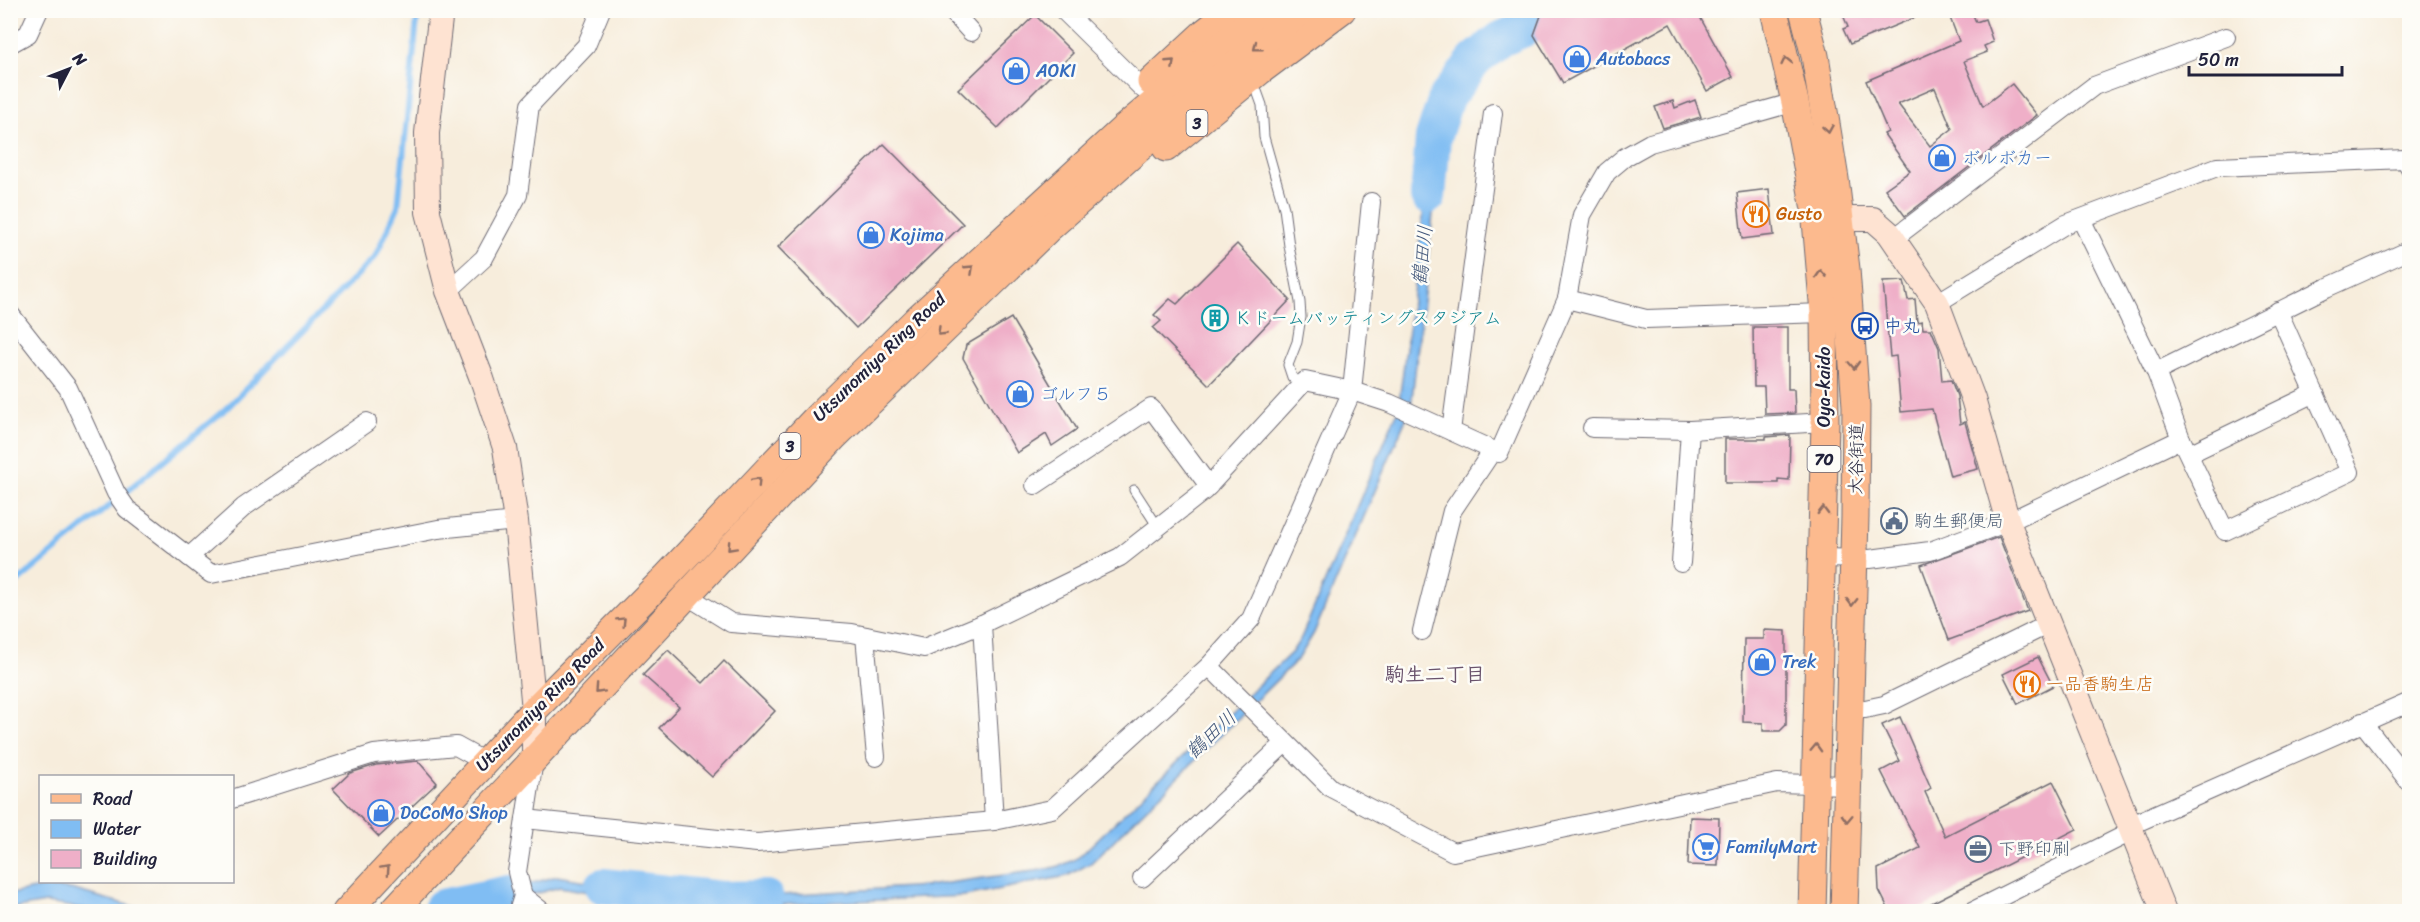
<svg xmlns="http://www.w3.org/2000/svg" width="2420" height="922" font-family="Sriracha,'Klee One',sans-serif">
<rect width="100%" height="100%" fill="#fdfcf7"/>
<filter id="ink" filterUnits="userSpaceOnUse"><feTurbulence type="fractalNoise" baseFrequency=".0167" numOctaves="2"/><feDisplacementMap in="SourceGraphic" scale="12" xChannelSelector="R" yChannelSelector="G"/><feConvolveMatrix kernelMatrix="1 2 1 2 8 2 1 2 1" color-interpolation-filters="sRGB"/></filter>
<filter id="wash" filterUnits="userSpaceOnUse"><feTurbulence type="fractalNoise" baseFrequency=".008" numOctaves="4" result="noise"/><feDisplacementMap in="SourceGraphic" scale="24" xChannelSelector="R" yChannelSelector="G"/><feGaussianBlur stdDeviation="1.35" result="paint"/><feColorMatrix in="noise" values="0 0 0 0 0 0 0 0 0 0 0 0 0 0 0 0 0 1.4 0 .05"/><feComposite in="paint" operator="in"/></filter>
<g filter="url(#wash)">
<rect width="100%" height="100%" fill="#f7eddc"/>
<g fill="#80bdf3" stroke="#517097" stroke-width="1.5">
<polygon points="1531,11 1541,11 1534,21 1514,38 1487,54 1469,72 1457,92 1440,153 1411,407 1314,633 1299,658 1091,863 1067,876 965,896 715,908 669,906 560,887 473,911 440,911 439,910 557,876 701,900 926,886 1048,869 1063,865 1079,857 1292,652 1301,638 1398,410 1431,153 1454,80 1476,52 1513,29"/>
<polygon points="44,887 71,889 149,911 101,911 46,903 11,909 11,894"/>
</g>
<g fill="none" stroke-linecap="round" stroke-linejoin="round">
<polyline stroke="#80bdf3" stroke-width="6" points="10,588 228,407 375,257 398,207 418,10"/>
<g stroke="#80bdf3" stroke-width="36">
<polyline points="1428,196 1433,138 1446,98 1475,60 1501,39 1522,30 1534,10"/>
<polyline points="603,886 722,899 766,898"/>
<polyline points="442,907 510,893"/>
</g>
</g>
<g id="blocks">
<g fill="#efafc8" fill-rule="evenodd">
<polygon points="1543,10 1696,10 1733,77 1707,91 1670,24 1563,83 1534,35"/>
<polygon points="1841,10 1931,10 1931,11 1850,44 1843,29 1848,27"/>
<path d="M1947,10H1971L1976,22L1985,19L1993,42L1984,46L1987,52L1964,61L1983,106L2012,84L2037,115L1905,216L1885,189L1910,171L1884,134L1888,132L1866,81L1959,41ZM1935,88L1952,129L1930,146L1898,104Z"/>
<polygon points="1035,15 1073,53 998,128 958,89"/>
<polygon points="1695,100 1701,117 1663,128 1655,107 1673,101 1675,108"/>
<polygon points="884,144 963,224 856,328 778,247"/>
<polygon points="1769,189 1774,235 1742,239 1737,193"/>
<polygon points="1237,244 1290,300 1209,385 1153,328 1161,321 1154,315 1170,299 1177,304"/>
<polygon points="1904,281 1908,300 1915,299 1917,322 1922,321 1923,329 1931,329 1939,348 1942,381 1951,380 1957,396 1960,424 1965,422 1978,469 1950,476 1932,409 1901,412 1896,356 1890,357 1883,282"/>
<polygon points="1011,318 1077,429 1052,446 1046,434 1017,453 963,358 966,345"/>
<polygon points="1753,327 1788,327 1788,389 1794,389 1795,413 1765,414 1764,387 1754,387"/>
<polygon points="1790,435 1789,480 1778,479 1778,483 1725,483 1725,439 1766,439 1766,437"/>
<polygon points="1999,537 2028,611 1949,640 1921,565"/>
<polygon points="1764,630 1786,631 1786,725 1780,731 1763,731 1763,723 1743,722 1744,639 1764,639"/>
<polygon points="668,650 703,683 724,661 775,711 712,777 659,728 679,707 643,675"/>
<polygon points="2038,657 2053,686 2018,704 2003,674"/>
<polygon points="1900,717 1931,788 1925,792 1945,836 2053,781 2077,829 1914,912 1890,912 1879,890 1878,869 1920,848 1881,771 1900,761 1882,725"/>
<polygon points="418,761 437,783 379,837 333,789 350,773 376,765"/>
<polygon points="1690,817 1719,818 1718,866 1688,865"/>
</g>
</g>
</g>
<g filter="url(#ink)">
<use href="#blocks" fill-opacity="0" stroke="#6d6973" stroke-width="1.5"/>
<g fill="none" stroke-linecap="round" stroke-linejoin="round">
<defs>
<g id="lane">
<polyline points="1253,80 1262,105 1264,137 1284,208 1289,246 1300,302 1301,317 1297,342 1288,365 1292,377 1301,386"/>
<polyline points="1134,490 1158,527"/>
</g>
<g id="street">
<polyline points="951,10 971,32"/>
<polyline points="1063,10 1143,89"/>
<polyline points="10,44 28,34 39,10"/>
<polyline points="2081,219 2156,372"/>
<polyline points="1893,239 2094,86 2226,37"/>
<polyline points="448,291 484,258 518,195 530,105 586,46 601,10"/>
<polyline points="1567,299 1646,319 1824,313"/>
<polyline points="1937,303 2066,224 2217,167 2405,159 2410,168"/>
<polyline points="10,314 68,388 116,493 127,509 211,574 438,529 516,521"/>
<polyline points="1592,428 1690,430 1825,422"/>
<polyline points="1451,431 1493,113"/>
<polyline points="2181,439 2225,531 2350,472 2278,311"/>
<polyline points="2189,454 2315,393"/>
<polyline points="1035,485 1151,408 1209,486"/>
<polyline points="189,557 244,507 367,422"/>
<polyline points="1821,558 1870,559 1930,551 2008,522 2181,439 2156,372 2326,288 2410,250"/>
<polyline points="1681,563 1690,430"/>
<polyline points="686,595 731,623 852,633 924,648 982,624 1120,557 1204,491 1305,381 1352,391 1389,403 1499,453 1567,299 1582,215 1607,172 1625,157 1650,143 1795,102"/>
<polyline points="982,624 994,821"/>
<polyline points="1422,631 1452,511 1493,450"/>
<polyline points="865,636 876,757"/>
<polyline points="1209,666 1251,619 1352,391 1371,202"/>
<polyline points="1850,709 1865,709 1884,705 2049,624"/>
<polyline points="2362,722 2410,783"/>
<polyline points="232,799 374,754 456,746 485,762"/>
<polyline points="525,819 757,843 994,821 1052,809 1209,666 1331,788 1453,852 1777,783 1847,785"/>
<polyline points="2129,826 2410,702"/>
<polyline points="1142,878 1285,743"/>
<polyline points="523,896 543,912"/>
<polyline points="518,912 523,896 517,872 534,760"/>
<polyline points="1971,912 2131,832"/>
</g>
<g id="secondary">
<polyline points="441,10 427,133 428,212 448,291 482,379 505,448 516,521 534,710 534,760"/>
<polyline points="1841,219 1873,219 1889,233 1937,303 1973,399 2008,522 2164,912"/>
</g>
<g id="primary">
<polyline points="1774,10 1795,102 1815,209 1824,313 1825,422 1812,912"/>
<polyline points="1803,10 1815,56 1835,179 1846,269 1856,406 1855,517 1844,912"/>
<polyline points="1151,82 1205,32 1233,10"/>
<polyline points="1166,148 1260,71 1342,10"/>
<polyline points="346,912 534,710 667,576 817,417 917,319 1125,127 1264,10"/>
<polyline points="392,912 834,437 1047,230 1213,83 1303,10"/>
</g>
</defs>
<use href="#lane" stroke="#6d6973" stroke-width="11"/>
<use href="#street" stroke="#6d6973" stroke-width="20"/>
<use href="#secondary" stroke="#6d6973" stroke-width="26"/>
<use href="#primary" stroke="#6d6973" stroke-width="29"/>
<use href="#lane" stroke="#fff" stroke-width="9"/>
<use href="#street" stroke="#fff" stroke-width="18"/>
<use href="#secondary" stroke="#fee3d2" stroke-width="24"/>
<use href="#primary" stroke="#fcba8e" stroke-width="27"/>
</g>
<defs><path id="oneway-chevron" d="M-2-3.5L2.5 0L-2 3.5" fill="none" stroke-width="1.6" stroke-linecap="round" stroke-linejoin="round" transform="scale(1.5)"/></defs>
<g stroke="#8f6e64">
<use href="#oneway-chevron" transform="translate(1257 47) rotate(141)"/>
<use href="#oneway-chevron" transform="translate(1786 61) rotate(-103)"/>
<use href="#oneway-chevron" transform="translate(1171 63) rotate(-43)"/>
<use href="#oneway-chevron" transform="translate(1828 129) rotate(81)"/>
<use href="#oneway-chevron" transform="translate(970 269) rotate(-43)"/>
<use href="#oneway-chevron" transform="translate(1821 274) rotate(-93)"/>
<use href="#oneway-chevron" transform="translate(941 332) rotate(136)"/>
<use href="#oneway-chevron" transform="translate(1854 365) rotate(87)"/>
<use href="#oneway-chevron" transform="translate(757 481) rotate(-47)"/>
<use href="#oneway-chevron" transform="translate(1823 511) rotate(-89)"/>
<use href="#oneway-chevron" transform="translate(731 547) rotate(133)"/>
<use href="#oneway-chevron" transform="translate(1852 602) rotate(91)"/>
<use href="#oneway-chevron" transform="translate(622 621) rotate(-45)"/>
<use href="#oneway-chevron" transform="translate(599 690) rotate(133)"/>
<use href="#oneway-chevron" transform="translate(1816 748) rotate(-88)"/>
<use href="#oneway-chevron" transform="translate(1847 818) rotate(92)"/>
<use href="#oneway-chevron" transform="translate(386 869) rotate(-47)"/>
</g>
</g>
<defs>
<symbol id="shop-ring" viewBox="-11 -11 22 22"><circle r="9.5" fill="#fdfcf7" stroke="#3f7fe0" stroke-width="1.5"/><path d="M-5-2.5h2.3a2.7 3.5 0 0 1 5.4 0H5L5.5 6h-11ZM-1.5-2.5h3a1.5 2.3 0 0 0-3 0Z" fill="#3f7fe0"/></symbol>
<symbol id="restaurant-ring" viewBox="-11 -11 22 22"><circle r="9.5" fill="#fdfcf7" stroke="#e8710a" stroke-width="1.5"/><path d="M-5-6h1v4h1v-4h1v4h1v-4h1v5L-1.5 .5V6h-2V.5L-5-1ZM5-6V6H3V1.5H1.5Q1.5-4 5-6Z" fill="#e8710a"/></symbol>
<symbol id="building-ring" viewBox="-11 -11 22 22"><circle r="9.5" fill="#fdfcf7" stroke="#0f9aa8" stroke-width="1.5"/><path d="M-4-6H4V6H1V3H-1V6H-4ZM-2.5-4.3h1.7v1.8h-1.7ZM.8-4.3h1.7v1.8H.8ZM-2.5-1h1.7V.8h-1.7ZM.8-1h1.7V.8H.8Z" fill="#0f9aa8"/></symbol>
<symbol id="bus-ring" viewBox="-11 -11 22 22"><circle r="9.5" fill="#fdfcf7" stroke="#1a4fb4" stroke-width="1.5"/><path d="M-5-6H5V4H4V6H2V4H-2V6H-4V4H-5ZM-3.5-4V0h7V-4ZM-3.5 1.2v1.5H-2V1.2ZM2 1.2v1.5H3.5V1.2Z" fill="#1a4fb4"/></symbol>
<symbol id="civic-ring" viewBox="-11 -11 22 22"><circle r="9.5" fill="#fdfcf7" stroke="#5c6f8a" stroke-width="1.5"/><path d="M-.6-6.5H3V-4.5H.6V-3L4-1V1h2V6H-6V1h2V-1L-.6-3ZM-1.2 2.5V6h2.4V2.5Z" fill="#5c6f8a"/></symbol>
<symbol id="supermarket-ring" viewBox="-11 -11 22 22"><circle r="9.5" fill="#fdfcf7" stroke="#3f7fe0" stroke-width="1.5"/><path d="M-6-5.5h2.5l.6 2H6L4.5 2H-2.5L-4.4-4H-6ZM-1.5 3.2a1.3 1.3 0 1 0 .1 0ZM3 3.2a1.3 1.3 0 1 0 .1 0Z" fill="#3f7fe0"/></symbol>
<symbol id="office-ring" viewBox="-11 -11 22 22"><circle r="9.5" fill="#fdfcf7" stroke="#5c6f8a" stroke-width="1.5"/><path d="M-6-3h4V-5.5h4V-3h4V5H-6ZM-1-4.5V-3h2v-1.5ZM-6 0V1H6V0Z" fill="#5c6f8a"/></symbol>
</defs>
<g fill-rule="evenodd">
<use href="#shop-ring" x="1562" y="44" width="30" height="30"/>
<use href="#shop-ring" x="1001" y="56" width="30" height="30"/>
<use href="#shop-ring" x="1927" y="143" width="30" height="30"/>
<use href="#restaurant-ring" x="1741" y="199" width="30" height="30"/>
<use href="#shop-ring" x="856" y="220" width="30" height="30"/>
<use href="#building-ring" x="1200" y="303" width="30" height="30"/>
<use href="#bus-ring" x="1850" y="311" width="30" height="30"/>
<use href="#shop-ring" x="1005" y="379" width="30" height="30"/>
<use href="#civic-ring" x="1879" y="506" width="30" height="30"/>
<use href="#shop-ring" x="1747" y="647" width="30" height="30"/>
<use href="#restaurant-ring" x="2012" y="669" width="30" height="30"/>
<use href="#shop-ring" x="366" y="798" width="30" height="30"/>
<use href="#supermarket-ring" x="1691" y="832" width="30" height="30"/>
<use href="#office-ring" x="1963" y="834" width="30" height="30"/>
</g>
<g text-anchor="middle" stroke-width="5" stroke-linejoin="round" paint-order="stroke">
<g fill="#fdfcf7" stroke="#646373" stroke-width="1.5">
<rect x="1186.5" y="110" width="21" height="26" rx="4.5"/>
<rect x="779.5" y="433" width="21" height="26" rx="4.5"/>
<rect x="1807.5" y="446" width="33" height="26" rx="4.5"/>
</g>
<g font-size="16" font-weight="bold" fill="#22223b">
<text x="1197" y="129">3</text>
<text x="790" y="452">3</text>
<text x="1824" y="465">70</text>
</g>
<g font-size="18" fill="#366cbe" stroke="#fdfcf7" text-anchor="start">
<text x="1596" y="65">Autobacs</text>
<text x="1036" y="77">AOKI</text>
<text x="1962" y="164">ボルボカー</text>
<text x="890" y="241">Kojima</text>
<text x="1040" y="400">ゴルフ５</text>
<text x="1782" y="668">Trek</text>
<text x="400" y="819">DoCoMo Shop</text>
<text x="1726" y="853">FamilyMart</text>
</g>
<g font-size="18" fill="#c56008" stroke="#fdfcf7" text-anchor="start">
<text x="1776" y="220">Gusto</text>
<text x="2046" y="690">一品香駒生店</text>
</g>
<g font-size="18" fill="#0d838f" stroke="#fdfcf7" text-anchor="start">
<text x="1234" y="324">Ｋドームバッティングスタジアム</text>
</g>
<g font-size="18" fill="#164399" stroke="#fdfcf7" text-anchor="start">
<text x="1884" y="332">中丸</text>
</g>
<g font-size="18" fill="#22223b" stroke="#fdfcf7">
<text transform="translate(879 357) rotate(-44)" y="6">Utsunomiya Ring Road</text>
<text transform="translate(1824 387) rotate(-90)" y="6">Oya-kaido</text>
<text transform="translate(1856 459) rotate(-89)" y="6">大谷街道</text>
<text transform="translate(540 705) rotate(-46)" y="6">Utsunomiya Ring Road</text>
</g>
<g font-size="18" fill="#4e5e75" stroke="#fdfcf7" text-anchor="start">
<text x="1914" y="527">駒生郵便局</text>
<text x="1998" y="855">下野印刷</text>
</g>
<g font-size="20" font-style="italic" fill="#43587b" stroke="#fdfcf7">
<text transform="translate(1422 255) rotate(-84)" y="7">鶴田川</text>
<text transform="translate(1211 734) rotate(-43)" y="7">鶴田川</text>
</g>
<g font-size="20" font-weight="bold" fill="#6a536c" stroke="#fdfcf7">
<text x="1435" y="681">駒生二丁目</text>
</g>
</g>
<rect width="2420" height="922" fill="none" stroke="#fdfcf7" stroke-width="36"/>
<rect x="39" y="775" width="195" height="108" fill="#fdfcf7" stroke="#a5a5ac" stroke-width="1.5"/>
<rect x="51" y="794" width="30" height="9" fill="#fcba8e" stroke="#a5a5ac" stroke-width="1.5"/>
<text x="93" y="805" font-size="18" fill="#22223b">Road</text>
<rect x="51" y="820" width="30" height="18" fill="#80bdf3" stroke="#a5a5ac" stroke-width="1.5"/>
<text x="93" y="835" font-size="18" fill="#22223b">Water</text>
<rect x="51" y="850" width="30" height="18" fill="#efafc8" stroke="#a5a5ac" stroke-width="1.5"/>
<text x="93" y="865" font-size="18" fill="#22223b">Building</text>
<g transform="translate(69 69) rotate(48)" stroke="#fdfcf7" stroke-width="4.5" paint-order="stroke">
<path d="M0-4.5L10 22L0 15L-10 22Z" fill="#22223b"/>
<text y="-9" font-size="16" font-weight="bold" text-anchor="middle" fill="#22223b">N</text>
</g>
<path d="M2189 66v9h153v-9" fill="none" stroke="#22223b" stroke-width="3"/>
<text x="2198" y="66" font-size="18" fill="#22223b" stroke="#fdfcf7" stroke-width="4.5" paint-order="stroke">50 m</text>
</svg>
